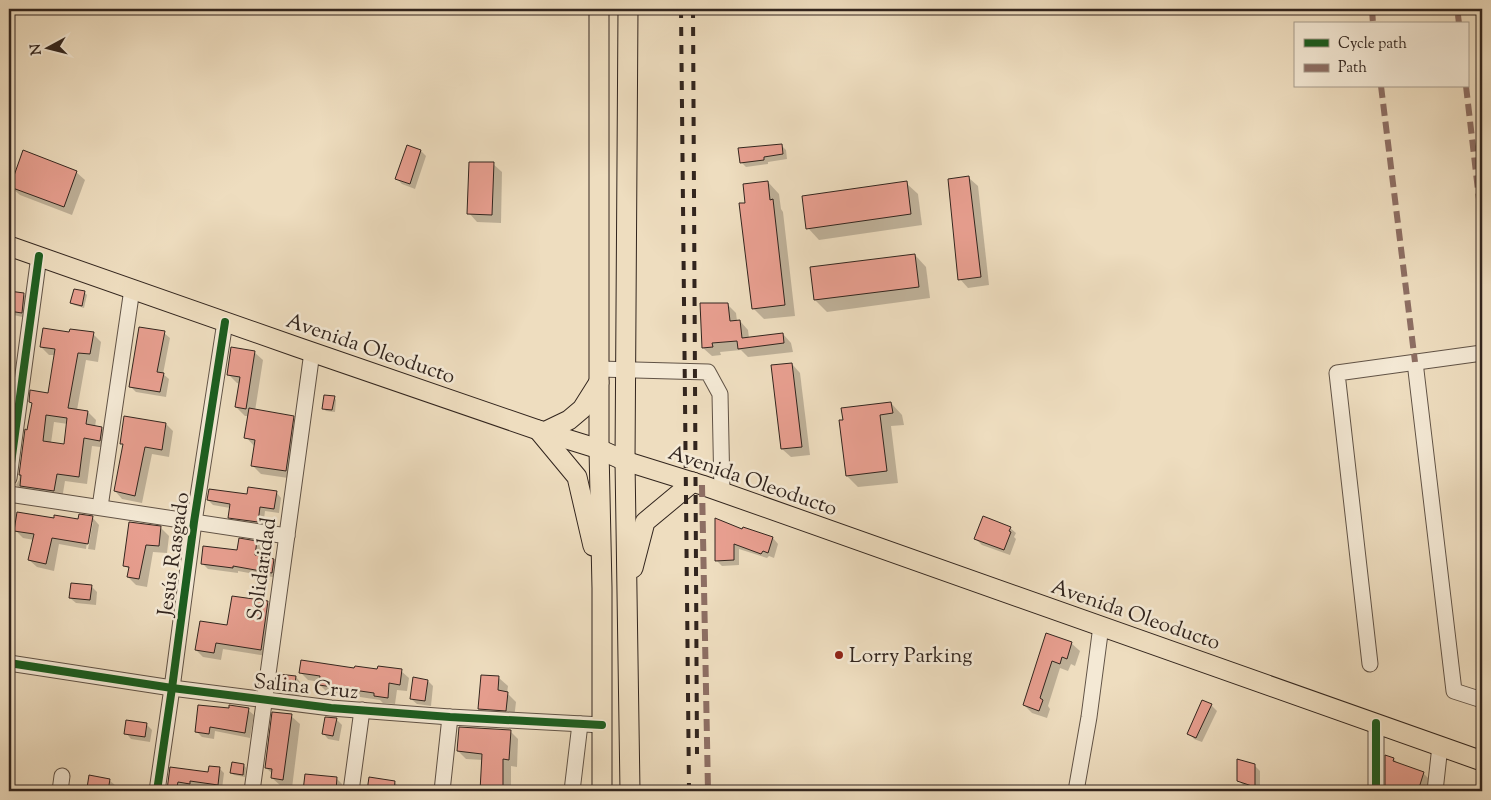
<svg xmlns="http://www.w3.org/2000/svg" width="1491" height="800" font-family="'Sorts Mill Goudy',serif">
<rect width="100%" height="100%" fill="#eeddbf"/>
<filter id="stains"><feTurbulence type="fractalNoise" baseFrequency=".004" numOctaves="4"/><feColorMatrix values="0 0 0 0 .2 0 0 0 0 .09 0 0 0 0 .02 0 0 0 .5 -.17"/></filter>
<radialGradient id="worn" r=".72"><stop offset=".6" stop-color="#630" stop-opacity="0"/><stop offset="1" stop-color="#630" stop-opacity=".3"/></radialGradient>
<g fill="#0003" fill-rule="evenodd">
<polygon points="781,145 786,150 787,159 768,162 768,164 746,167 741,162"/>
<polygon points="421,151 426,156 415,189 402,184 397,179"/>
<polygon points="493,164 502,172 501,223 477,222 469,213"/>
<polygon points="76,172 85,180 72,215 20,195 11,187"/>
<polygon points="969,178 978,186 989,285 968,288 960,279"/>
<polygon points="768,182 779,194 781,209 783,212 795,316 764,319 753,308 746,204"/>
<polygon points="906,183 918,194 922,225 819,240 808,228"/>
<polygon points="915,255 926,267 930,298 827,312 815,300 811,268"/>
<polygon points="9,293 24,295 30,300 27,318 9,314"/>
<polygon points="85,293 87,295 84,308 74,305 72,303"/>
<polygon points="728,305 736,313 737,321 740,321 748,330 749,338 783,334 791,343 793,352 748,357 741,350 720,352 721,355 712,356 703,348"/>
<path d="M70,333L93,334L101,342L98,362L86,360L77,410L88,412L96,420L95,427L102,428L110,436L108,448L92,446L87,484L65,481L62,499L24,493L16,485L19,480L26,431H29L33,404L30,402L49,394L55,355H49L41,347ZM54,422L68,424L65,445L51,443Z"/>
<polygon points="164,333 170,338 163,374 169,379 166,397 136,392 131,387"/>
<polygon points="254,352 263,360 255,411 293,417 302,426 295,479 261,474 253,466 254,446 246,437 249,416 245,416 236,407 240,384 237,383 228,374"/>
<polygon points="792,364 800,373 810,455 791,457 782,449"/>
<polygon points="9,374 13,375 22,384 19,407 9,406"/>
<polygon points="334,397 336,400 335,412 326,411 324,409"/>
<polygon points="891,403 902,415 904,425 891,426 898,483 858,487 847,476 841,421"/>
<polygon points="166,424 173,431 169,457 152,454 142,503 122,499 115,491 124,446 122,443"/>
<polygon points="276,492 281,498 279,513 265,511 263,527 234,522 229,517 230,508 213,505 208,500"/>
<polygon points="92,517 99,525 95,550 88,549 93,522 90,522 86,549 59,544 54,571 37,567 29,560 34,540 23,538 15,530 55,520 79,521"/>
<polygon points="161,528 169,536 167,553 153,552 147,587 136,585 128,577 130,570 125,565"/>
<polygon points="1010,528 1016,533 1014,537 1016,539 1010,555 982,545 976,539"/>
<polygon points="743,529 773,538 778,544 774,558 769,556 767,558 739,549 739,565 722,566 716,560"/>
<polygon points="257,542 262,548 261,558 274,560 279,566 278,578 238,571 238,573 208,569 202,563 238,551"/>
<polygon points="91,586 97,592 96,605 76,603 70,598"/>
<polygon points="233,597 268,603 275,610 267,656 223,649 221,660 203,657 196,650 228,627"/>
<polygon points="1047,635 1071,643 1080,651 1075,666 1071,664 1068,671 1060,668 1048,706 1050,709 1047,718 1032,713 1024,705"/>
<polygon points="378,670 401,671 409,678 407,691 397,690 395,704 383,703 380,700 327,692 320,685 320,682 308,680 300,672"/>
<polygon points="296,677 301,683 299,697 282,695 277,690"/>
<polygon points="499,678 508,686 507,693 516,702 514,719 488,717 479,709"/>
<polygon points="428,681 433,686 431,706 417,704 411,699"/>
<polygon points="1211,705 1217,711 1202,742 1194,739 1189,733"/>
<polygon points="248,710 254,715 250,738 215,731 214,739 202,737 196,731"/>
<polygon points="291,716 300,724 292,788 281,786 272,778 273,774 266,768"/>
<polygon points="336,719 342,725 339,741 328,739 323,733"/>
<polygon points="146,724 152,730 150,742 131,739 126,733"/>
<polygon points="510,731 518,739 517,767 511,766 511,791 480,791 483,760 466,759 458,751"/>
<polygon points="1387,756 1394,759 1399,765 1423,773 1432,782 1429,791 1392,791 1387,786"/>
<polygon points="244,765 246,768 245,777 234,775 231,773"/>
<polygon points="1254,765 1260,771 1260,791 1244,786 1238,780"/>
<polygon points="171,768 209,773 219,768 224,773 222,789 194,785 194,788 182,786 181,791 169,791 168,790"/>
<polygon points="306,776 337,779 342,784 341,791 304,791"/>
<polygon points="90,777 109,780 116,786 115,791 88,791"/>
<polygon points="370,779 394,782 400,788 400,791 368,791"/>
</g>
<g fill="#e89f90" stroke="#32251e" fill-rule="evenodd">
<polygon points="782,144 783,154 764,157 764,160 740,163 738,148"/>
<polygon points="407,145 421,150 410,184 395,179"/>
<polygon points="23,150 77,171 64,207 10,187"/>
<polygon points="469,162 494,162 492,215 467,214"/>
<polygon points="969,176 981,277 958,280 948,179"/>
<polygon points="768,181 770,200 773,199 785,305 752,309 739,203 745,203 743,184"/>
<polygon points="907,181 911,214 806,229 802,196"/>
<polygon points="915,254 919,287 814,300 810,267"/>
<polygon points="74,289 85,291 82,306 70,303"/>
<polygon points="9,291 24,293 22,313 9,311"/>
<polygon points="700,303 728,303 730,321 740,320 742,338 783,333 784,343 738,349 737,341 712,343 713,347 702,348"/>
<polygon points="139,327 165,331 157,372 164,373 160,392 129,387"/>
<path d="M43,328L69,332L70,329L94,332L90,354L78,353L68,408L88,411L86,424L102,427L100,441L84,438L79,477L57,474L54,491L20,486L21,475H19L25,429L27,430L32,403L29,402L30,390L48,393L55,349L40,347ZM46,415L67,418L64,444L43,441Z"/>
<polygon points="231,347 255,351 246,409 235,407 240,377 227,375"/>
<polygon points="792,363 802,447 781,449 771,365"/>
<polygon points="324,395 335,396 332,410 322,409"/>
<polygon points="891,402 893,413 880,415 887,471 846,476 839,420 843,420 841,408"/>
<polygon points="249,408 294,416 286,471 251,466 255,440 244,438"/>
<polygon points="124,416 166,423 162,450 145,447 135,496 114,491 123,444 120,444"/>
<polygon points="248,487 277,491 274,509 260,507 258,522 228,518 230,504 207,500 209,489 247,494"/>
<polygon points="17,512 54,518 54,515 78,519 79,514 93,516 88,544 52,538 46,564 28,560 34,534 14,531"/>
<polygon points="983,516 1011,527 1009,531 1011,532 1004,550 974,539"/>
<polygon points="715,518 742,529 743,527 773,537 768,553 763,551 761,554 734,544 734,560 715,561"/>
<polygon points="129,522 161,526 159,546 146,545 139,579 127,577 129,567 123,566"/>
<polygon points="239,538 257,541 255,555 274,559 272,573 233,566 233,568 201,564 203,546 237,550"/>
<polygon points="71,583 92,585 90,600 69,598"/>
<polygon points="232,596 268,601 261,650 216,643 214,653 195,650 200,621 227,625"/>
<polygon points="1046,633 1072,642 1067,659 1062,657 1060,664 1052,661 1040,698 1043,700 1039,711 1023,705"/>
<polygon points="301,660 354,668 355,666 377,669 378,666 402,669 400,685 389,683 388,698 374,696 374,693 319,685 320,676 299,673"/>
<polygon points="278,674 296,676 294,692 275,690"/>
<polygon points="481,675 499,676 498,690 508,692 506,711 478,709"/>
<polygon points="413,677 428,680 425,701 410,699"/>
<polygon points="1202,700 1212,704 1196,738 1187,734"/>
<polygon points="198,705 229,708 229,705 249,708 245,733 210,727 209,734 195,732"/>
<polygon points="272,712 292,714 283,780 271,778 272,769 265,768"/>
<polygon points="325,717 337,718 333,736 322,734"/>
<polygon points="126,720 147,723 145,737 124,734"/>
<polygon points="459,727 511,730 509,760 503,759 503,791 480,791 482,754 457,751"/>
<polygon points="1385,755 1394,758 1393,761 1424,772 1418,791 1398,791 1385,787"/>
<polygon points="1237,759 1255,764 1255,787 1237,781"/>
<polygon points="232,762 244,764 243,775 230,773"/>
<polygon points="209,766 220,767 218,785 190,781 190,784 178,782 176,791 167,790 170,767 208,772"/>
<polygon points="305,774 337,777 336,791 303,791"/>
<polygon points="89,775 110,779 108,791 91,791 92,788 87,788"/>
<polygon points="369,777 395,781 394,791 367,791"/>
</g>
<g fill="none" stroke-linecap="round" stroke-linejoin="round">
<defs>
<g id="minor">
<polyline points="1415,362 1454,691 1482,700"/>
<polyline points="599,369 708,372 720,394 722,492"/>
<polyline points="9,478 39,256"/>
<polyline points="9,494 287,536"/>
<polyline points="100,507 132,289"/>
<polyline points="9,663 172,688 331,708 450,717 602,725"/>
<polyline points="1370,664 1337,373 1482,353"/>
<polyline points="1376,723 1376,791"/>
<polyline points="60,791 62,776"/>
<polyline points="157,791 172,688 194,522 225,322"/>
<polyline points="252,791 312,352"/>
<polyline points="351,791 362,710"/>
<polyline points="442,791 450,717"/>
<polyline points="572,791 580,724"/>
<polyline points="1076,791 1089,717 1101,626"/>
<polyline points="1435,791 1440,746"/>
</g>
<g id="major">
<polyline points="599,9 599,449 602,588 602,791"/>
<polyline points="628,9 625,461 630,791"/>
<polyline points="9,246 297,347 544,432 599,449 625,461 702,485 1482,761"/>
<polyline points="538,430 577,477 593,546"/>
<polyline points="544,432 569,420 582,409 599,382"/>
<polyline points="633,568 645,522 693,482"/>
</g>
</defs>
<use href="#minor" stroke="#615346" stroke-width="17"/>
<use href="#major" stroke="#32251e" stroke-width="21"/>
<use href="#minor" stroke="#f4e9d5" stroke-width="15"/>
<use href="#major" stroke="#eeddbf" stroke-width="19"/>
<g stroke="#32251e" stroke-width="4" stroke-dasharray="9 9" stroke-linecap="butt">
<polyline points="681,9 689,791"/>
<polyline points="693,9 697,754"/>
</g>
<g stroke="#8d6e63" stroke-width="6" stroke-dasharray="12 6" stroke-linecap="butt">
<polyline points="1372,9 1373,24"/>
<polyline points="1458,15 1459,24"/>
<polyline points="1381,86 1415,362"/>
<polyline points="1466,86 1482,225"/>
<polyline points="702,485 708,791"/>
</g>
<defs>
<g id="cycleway">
<polyline points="9,478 39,256"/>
<polyline points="9,663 172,688 331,708 450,717 602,725"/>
<polyline points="1376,723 1376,791"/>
<polyline points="157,791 172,688 194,522 225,322"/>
</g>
</defs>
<use href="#cycleway" stroke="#f4e9d5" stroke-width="11"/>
<use href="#cycleway" stroke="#1b5e20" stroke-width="8"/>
</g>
<circle fill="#8f2418" stroke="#f4e9d5" stroke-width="2" cx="839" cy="655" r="5"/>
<g text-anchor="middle" stroke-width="5" stroke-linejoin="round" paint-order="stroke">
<g font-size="21" fill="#32251e" stroke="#f4e9d5">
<text transform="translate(371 348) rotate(19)" y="7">Avenida Oleoducto</text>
<text transform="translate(753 480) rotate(19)" y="7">Avenida Oleoducto</text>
<text transform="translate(173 554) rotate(-82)" y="7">Jesús Rasgado</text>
<text transform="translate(261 569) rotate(-82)" y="7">Solidaridad</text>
<text transform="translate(1136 614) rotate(19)" y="7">Avenida Oleoducto</text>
<text transform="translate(306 686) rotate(6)" y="7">Salina Cruz</text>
</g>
<g font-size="21" fill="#32251e" stroke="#f4e9d5" text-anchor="start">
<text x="849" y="662">Lorry Parking</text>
</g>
</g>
<rect width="1491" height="800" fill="none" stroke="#eeddbf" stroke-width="30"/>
<rect x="10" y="10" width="1471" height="780" fill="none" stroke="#32251e" stroke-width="2.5"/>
<rect x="15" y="15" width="1461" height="770" fill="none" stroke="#32251e"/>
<rect x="1294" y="22" width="175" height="65" fill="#f4e9d5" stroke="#a69b8c"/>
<rect x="1304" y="39" width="25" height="8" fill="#1b5e20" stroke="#a69b8c"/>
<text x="1338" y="48" font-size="15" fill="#32251e">Cycle path</text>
<rect x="1304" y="64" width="25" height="8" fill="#8d6e63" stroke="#a69b8c"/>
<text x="1338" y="72" font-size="15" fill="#32251e">Path</text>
<g transform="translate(48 48) rotate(263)" stroke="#f4e9d5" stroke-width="4" paint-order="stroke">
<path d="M0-4L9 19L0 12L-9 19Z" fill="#32251e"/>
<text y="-8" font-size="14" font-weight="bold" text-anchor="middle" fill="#32251e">N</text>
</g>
<rect width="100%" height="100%" filter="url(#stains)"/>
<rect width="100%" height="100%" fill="url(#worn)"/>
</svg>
